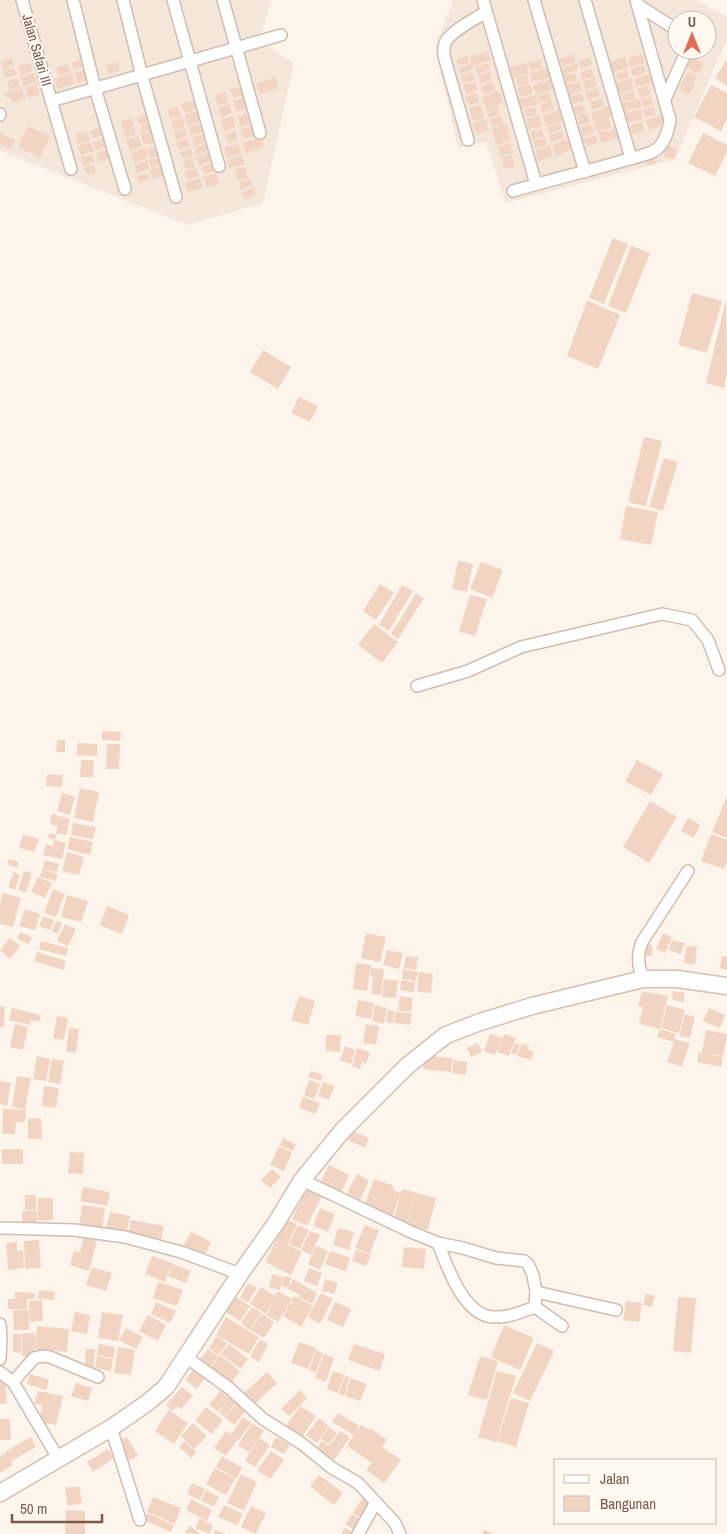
<svg xmlns="http://www.w3.org/2000/svg" width="727" height="1534" font-family="'Archivo Narrow',sans-serif">
<rect width="100%" height="100%" fill="#fdf5eb"/>
<g fill="#f4e7da" fill-rule="evenodd">
<polygon points="0,0 272,0 259,40 294,63 263,203 188,225 0,151"/>
<path d="M453,0H696L727,17V39L675,159L506,203L486,142L458,148L435,48ZM677,20H707V50H677Z"/>
</g>
<g fill="#f2d4c3">
<polygon points="488,51 491,60 473,66 470,57"/>
<polygon points="573,54 576,62 562,66 559,59"/>
<polygon points="642,54 645,63 631,67 628,58"/>
<polygon points="468,56 469,63 458,65 457,59"/>
<polygon points="590,57 592,65 581,69 578,61"/>
<polygon points="625,57 628,67 610,73 607,63"/>
<polygon points="691,57 704,63 699,74 686,67"/>
<polygon points="12,58 14,65 3,69 1,62"/>
<polygon points="84,58 87,66 74,70 72,63"/>
<polygon points="727,59 727,86 715,78"/>
<polygon points="541,60 543,68 531,71 529,63"/>
<polygon points="118,62 120,71 108,74 106,66"/>
<polygon points="31,63 33,71 21,75 18,66"/>
<polygon points="488,63 490,70 477,74 475,67"/>
<polygon points="526,63 529,73 510,78 508,68"/>
<polygon points="67,64 71,72 59,76 56,68"/>
<polygon points="471,64 473,70 460,74 459,67"/>
<polygon points="577,64 578,70 564,74 563,67"/>
<polygon points="644,65 646,73 633,77 631,69"/>
<polygon points="14,68 16,75 5,78 3,70"/>
<polygon points="548,68 551,77 532,82 530,74"/>
<polygon points="591,68 594,76 583,80 580,72"/>
<polygon points="86,69 89,79 78,83 74,73"/>
<polygon points="627,70 629,77 618,81 615,74"/>
<polygon points="688,71 697,75 694,84 684,80"/>
<polygon points="472,72 475,80 463,83 461,75"/>
<polygon points="489,72 492,80 480,84 478,76"/>
<polygon points="34,73 37,82 23,86 20,77"/>
<polygon points="72,73 75,83 58,89 54,79"/>
<polygon points="575,73 577,81 566,83 564,75"/>
<polygon points="650,74 653,82 636,87 634,79"/>
<polygon points="527,75 529,83 518,86 516,78"/>
<polygon points="275,77 279,88 260,94 256,84"/>
<polygon points="17,78 20,86 10,90 7,82"/>
<polygon points="595,78 597,86 585,90 583,82"/>
<polygon points="631,78 634,89 615,94 612,84"/>
<polygon points="551,79 554,89 536,95 533,85"/>
<polygon points="683,80 694,85 690,94 679,89"/>
<polygon points="475,82 477,91 466,94 464,85"/>
<polygon points="492,82 495,90 484,95 481,86"/>
<polygon points="579,82 582,91 566,96 563,86"/>
<polygon points="36,84 40,94 29,98 25,88"/>
<polygon points="530,84 533,93 520,97 517,88"/>
<polygon points="648,85 651,94 640,98 637,89"/>
<polygon points="711,85 727,93 727,119 721,131 694,117"/>
<polygon points="21,87 26,98 13,103 10,97 7,98 5,94"/>
<polygon points="240,87 243,95 233,98 230,90"/>
<polygon points="597,88 600,96 588,100 585,92"/>
<polygon points="499,91 503,102 486,108 482,97"/>
<polygon points="633,91 635,99 623,101 622,94"/>
<polygon points="225,92 228,102 218,105 215,96"/>
<polygon points="549,92 551,100 540,103 538,96"/>
<polygon points="477,93 479,102 468,105 466,96"/>
<polygon points="582,93 584,101 573,104 571,96"/>
<polygon points="536,95 538,104 518,109 516,100"/>
<polygon points="244,97 247,108 237,112 233,101"/>
<polygon points="651,97 653,105 643,108 641,99"/>
<polygon points="602,98 605,105 592,110 590,102"/>
<polygon points="639,99 641,107 621,112 619,104"/>
<polygon points="196,100 199,108 184,113 181,104"/>
<polygon points="552,101 554,109 542,113 540,105"/>
<polygon points="229,104 232,113 221,117 218,107"/>
<polygon points="583,104 586,112 576,115 574,107"/>
<polygon points="481,105 484,118 473,121 469,108"/>
<polygon points="497,105 500,114 489,118 486,109"/>
<polygon points="608,106 611,116 594,122 591,113"/>
<polygon points="178,107 181,116 170,119 168,109"/>
<polygon points="536,107 537,115 526,117 525,109"/>
<polygon points="654,107 656,114 645,117 643,110"/>
<polygon points="641,109 643,119 624,124 621,114"/>
<polygon points="200,110 204,120 188,125 185,115"/>
<polygon points="559,110 562,121 546,126 543,115"/>
<polygon points="247,113 250,124 241,127 237,116"/>
<polygon points="587,113 590,122 580,125 577,116"/>
<polygon points="148,114 150,122 139,124 137,117"/>
<polygon points="663,115 666,125 649,130 646,120"/>
<polygon points="233,116 235,128 224,131 221,119"/>
<polygon points="501,116 503,124 492,127 490,119"/>
<polygon points="539,116 542,126 529,129 526,119"/>
<polygon points="182,117 185,127 174,130 171,121"/>
<polygon points="132,118 134,126 123,129 121,121"/>
<polygon points="608,118 611,127 597,132 594,123"/>
<polygon points="486,119 489,130 476,134 473,123"/>
<polygon points="204,122 207,130 191,136 188,127"/>
<polygon points="642,122 644,131 632,134 630,125"/>
<polygon points="149,123 151,130 142,133 140,126"/>
<polygon points="560,123 562,129 549,133 547,127"/>
<polygon points="506,124 511,140 497,145 492,129"/>
<polygon points="591,124 594,133 583,137 580,127"/>
<polygon points="255,125 258,135 244,139 240,130"/>
<polygon points="28,126 50,136 40,157 18,147"/>
<polygon points="100,127 103,135 93,139 90,131"/>
<polygon points="134,127 136,134 126,138 123,131"/>
<polygon points="617,128 620,137 601,143 598,133"/>
<polygon points="185,129 187,136 176,140 174,132"/>
<polygon points="541,129 544,136 533,140 530,132"/>
<polygon points="87,131 90,141 78,144 75,135"/>
<polygon points="235,131 238,140 228,143 225,134"/>
<polygon points="562,131 564,139 551,142 549,135"/>
<polygon points="151,132 155,142 144,145 141,135"/>
<polygon points="0,133 15,140 11,149 0,144"/>
<polygon points="207,133 210,141 194,146 191,138"/>
<polygon points="703,133 727,145 727,152 715,176 688,163"/>
<polygon points="595,135 598,143 586,147 583,139"/>
<polygon points="138,136 142,147 130,151 126,140"/>
<polygon points="107,137 110,146 96,150 93,142"/>
<polygon points="261,137 264,147 246,153 243,143"/>
<polygon points="187,138 190,147 179,150 176,142"/>
<polygon points="545,138 547,146 535,149 533,141"/>
<polygon points="568,139 571,150 556,156 552,145"/>
<polygon points="91,142 94,151 81,155 78,146"/>
<polygon points="207,143 210,150 196,155 194,148"/>
<polygon points="510,143 513,153 501,156 498,147"/>
<polygon points="239,144 242,154 227,158 225,147"/>
<polygon points="160,145 162,154 150,158 147,149"/>
<polygon points="550,146 553,156 538,161 535,151"/>
<polygon points="667,146 677,148 675,159 664,157"/>
<polygon points="145,148 148,158 134,163 130,153"/>
<polygon points="191,148 193,156 183,159 180,152"/>
<polygon points="107,149 110,158 99,162 96,153"/>
<polygon points="210,152 213,160 199,166 196,157"/>
<polygon points="92,155 94,162 83,165 81,157"/>
<polygon points="512,155 515,166 504,169 502,158"/>
<polygon points="242,156 245,164 229,169 227,160"/>
<polygon points="160,157 163,164 152,168 149,160"/>
<polygon points="193,158 195,167 185,169 183,161"/>
<polygon points="655,159 656,164 647,165 646,160"/>
<polygon points="147,160 150,169 137,173 134,165"/>
<polygon points="212,163 215,171 204,174 201,167"/>
<polygon points="94,164 96,173 87,175 84,167"/>
<polygon points="165,166 167,174 152,179 150,170"/>
<polygon points="245,167 248,178 238,180 235,170"/>
<polygon points="196,168 199,176 188,180 185,171"/>
<polygon points="147,173 150,180 139,183 137,176"/>
<polygon points="216,173 219,183 207,187 203,177"/>
<polygon points="200,178 203,188 187,192 185,183"/>
<polygon points="250,178 252,185 241,190 239,183"/>
<polygon points="254,187 256,195 244,199 242,192"/>
<polygon points="613,238 628,244 604,304 589,298"/>
<polygon points="631,246 650,253 626,313 608,306"/>
<polygon points="692,293 722,301 707,353 678,345"/>
<polygon points="587,300 620,315 598,369 567,356"/>
<polygon points="726,300 727,374 724,388 706,383"/>
<polygon points="263,350 291,367 278,389 250,372"/>
<polygon points="299,397 318,406 310,422 291,413"/>
<polygon points="644,437 662,441 646,506 628,502"/>
<polygon points="664,458 678,462 663,511 649,507"/>
<polygon points="626,506 658,512 651,545 620,539"/>
<polygon points="458,561 473,564 467,592 452,589"/>
<polygon points="481,562 503,570 492,598 470,589"/>
<polygon points="380,584 394,593 376,620 363,611"/>
<polygon points="402,585 413,591 389,631 379,625"/>
<polygon points="416,593 424,598 398,639 391,634"/>
<polygon points="470,595 487,599 475,636 459,632"/>
<polygon points="374,624 398,642 382,663 358,645"/>
<polygon points="102,731 121,732 120,741 102,740"/>
<polygon points="57,740 65,740 65,752 56,752"/>
<polygon points="77,743 97,744 97,756 77,755"/>
<polygon points="107,744 120,744 119,769 106,769"/>
<polygon points="81,760 94,760 93,777 80,777"/>
<polygon points="637,760 663,774 651,795 625,781"/>
<polygon points="47,774 63,775 62,787 46,786"/>
<polygon points="80,788 99,792 93,822 74,818"/>
<polygon points="62,793 75,797 70,815 57,811"/>
<polygon points="727,796 727,838 712,832"/>
<polygon points="650,801 677,817 649,863 623,847"/>
<polygon points="52,814 70,819 66,835 56,833 58,826 50,824"/>
<polygon points="688,818 700,825 694,838 681,831"/>
<polygon points="73,823 96,827 93,839 71,835"/>
<polygon points="49,833 57,835 55,840 48,838"/>
<polygon points="23,834 39,839 34,852 19,848"/>
<polygon points="711,834 727,840 727,862 724,869 701,861"/>
<polygon points="70,837 93,842 90,855 67,849"/>
<polygon points="54,840 66,843 62,859 43,855 46,844 53,846"/>
<polygon points="67,852 84,857 79,875 62,871"/>
<polygon points="9,859 19,862 17,868 7,864"/>
<polygon points="45,860 59,864 57,872 43,869"/>
<polygon points="42,869 58,874 55,881 40,877"/>
<polygon points="24,871 32,873 26,893 18,890"/>
<polygon points="14,872 20,875 15,890 8,887"/>
<polygon points="38,877 52,883 45,898 31,892"/>
<polygon points="53,889 65,894 56,917 44,913"/>
<polygon points="3,893 21,898 13,927 0,924 0,904"/>
<polygon points="67,895 88,901 81,922 61,917"/>
<polygon points="107,906 129,915 122,934 100,925"/>
<polygon points="25,909 40,914 35,930 19,926"/>
<polygon points="43,916 54,920 50,930 39,926"/>
<polygon points="56,921 62,923 58,934 52,931"/>
<polygon points="65,924 76,929 68,946 57,941"/>
<polygon points="20,932 32,937 29,944 17,939"/>
<polygon points="366,933 386,937 380,962 361,958"/>
<polygon points="663,933 672,937 665,953 656,949"/>
<polygon points="10,938 20,946 10,959 0,950"/>
<polygon points="672,940 685,943 681,954 669,950"/>
<polygon points="41,941 68,948 66,956 39,949"/>
<polygon points="642,944 652,945 652,956 642,955"/>
<polygon points="686,946 697,947 695,965 684,963"/>
<polygon points="387,950 403,953 399,969 383,965"/>
<polygon points="37,952 66,961 63,970 34,961"/>
<polygon points="406,956 418,957 416,970 404,968"/>
<polygon points="722,956 727,957 727,970 720,968"/>
<polygon points="356,963 371,965 367,991 353,989"/>
<polygon points="371,968 384,969 381,995 371,994 373,977 371,977"/>
<polygon points="403,969 418,972 416,981 402,979"/>
<polygon points="419,972 433,974 431,993 417,992"/>
<polygon points="384,979 398,981 396,998 382,997"/>
<polygon points="401,980 415,982 414,992 400,990"/>
<polygon points="642,991 668,996 660,1029 639,1024 643,1007 638,1006"/>
<polygon points="673,991 685,993 684,1002 672,1000"/>
<polygon points="299,996 315,1001 308,1025 291,1020"/>
<polygon points="400,996 413,998 411,1012 398,1010"/>
<polygon points="358,1000 374,1003 371,1019 355,1016"/>
<polygon points="375,1005 387,1008 384,1024 372,1021"/>
<polygon points="667,1005 685,1010 679,1033 661,1028"/>
<polygon points="0,1007 5,1007 4,1027 0,1027"/>
<polygon points="12,1008 41,1015 39,1022 31,1020 30,1025 9,1020"/>
<polygon points="709,1008 725,1015 720,1028 703,1021"/>
<polygon points="388,1010 395,1011 393,1023 386,1022"/>
<polygon points="396,1011 412,1014 410,1025 394,1023"/>
<polygon points="685,1014 695,1017 690,1038 679,1036"/>
<polygon points="57,1016 68,1018 64,1040 53,1038"/>
<polygon points="15,1024 28,1027 23,1050 10,1047"/>
<polygon points="366,1024 379,1026 376,1045 363,1043"/>
<polygon points="69,1028 79,1029 76,1053 66,1052"/>
<polygon points="660,1029 676,1034 674,1039 690,1043 682,1066 667,1062 674,1042 657,1037"/>
<polygon points="706,1030 727,1034 723,1056 707,1054 723,1057 721,1067 697,1062 699,1052 702,1053"/>
<polygon points="490,1034 502,1038 495,1055 484,1051"/>
<polygon points="504,1034 516,1038 509,1056 497,1052"/>
<polygon points="326,1035 341,1035 340,1052 326,1051"/>
<polygon points="478,1043 482,1052 471,1057 467,1048"/>
<polygon points="515,1043 520,1045 516,1055 511,1053"/>
<polygon points="522,1043 529,1046 528,1050 534,1052 531,1060 517,1056"/>
<polygon points="345,1046 355,1050 351,1064 340,1060"/>
<polygon points="357,1048 370,1052 366,1064 362,1062 360,1069 352,1066"/>
<polygon points="37,1056 50,1059 46,1081 33,1079"/>
<polygon points="425,1056 453,1058 451,1072 423,1069"/>
<polygon points="52,1059 64,1061 60,1084 48,1082"/>
<polygon points="454,1060 467,1062 466,1075 452,1073"/>
<polygon points="311,1071 323,1075 321,1081 308,1077"/>
<polygon points="17,1076 31,1078 25,1110 12,1107"/>
<polygon points="309,1080 320,1084 314,1099 304,1095"/>
<polygon points="0,1081 11,1083 7,1106 0,1104"/>
<polygon points="323,1082 335,1086 329,1100 318,1096"/>
<polygon points="44,1086 59,1088 56,1108 42,1106"/>
<polygon points="303,1097 320,1103 316,1114 299,1108"/>
<polygon points="3,1109 26,1110 25,1122 16,1122 15,1134 2,1134"/>
<polygon points="41,1118 42,1139 28,1139 28,1119"/>
<polygon points="353,1131 369,1138 365,1148 348,1140"/>
<polygon points="283,1138 296,1145 293,1151 280,1145"/>
<polygon points="279,1146 292,1152 284,1171 270,1165"/>
<rect x="2" y="1149" width="21" height="15"/>
<polygon points="70,1152 84,1153 83,1174 68,1173"/>
<polygon points="329,1165 349,1175 341,1193 331,1188 337,1176 330,1188 320,1183"/>
<polygon points="272,1169 281,1177 270,1188 261,1180"/>
<polygon points="357,1174 369,1181 360,1200 347,1193"/>
<polygon points="374,1179 394,1186 393,1190 401,1193 392,1217 364,1207"/>
<polygon points="83,1187 110,1192 107,1206 80,1201"/>
<polygon points="307,1189 322,1196 307,1226 292,1219"/>
<polygon points="402,1189 436,1198 428,1230 407,1224 414,1197 406,1226 393,1222"/>
<rect x="25" y="1195" width="11" height="15"/>
<polygon points="38,1198 53,1198 53,1220 38,1221"/>
<polygon points="82,1205 105,1208 102,1231 79,1228"/>
<polygon points="320,1208 335,1214 328,1232 313,1226"/>
<rect x="22" y="1211" width="15" height="17"/>
<polygon points="110,1212 130,1216 126,1236 105,1232"/>
<polygon points="287,1219 297,1224 288,1244 282,1242 302,1252 291,1275 265,1262"/>
<polygon points="131,1220 164,1226 160,1243 128,1237"/>
<polygon points="298,1225 309,1230 300,1249 289,1244"/>
<polygon points="365,1225 379,1230 370,1254 355,1248"/>
<polygon points="338,1228 354,1232 349,1250 333,1245"/>
<polygon points="310,1231 320,1235 311,1255 301,1250"/>
<polygon points="191,1232 211,1242 204,1257 183,1247"/>
<polygon points="84,1237 97,1240 89,1271 70,1265 74,1251 80,1252"/>
<polygon points="39,1240 41,1268 25,1269 24,1241"/>
<polygon points="17,1242 17,1251 23,1250 24,1268 8,1270 6,1243"/>
<polygon points="316,1246 328,1251 320,1270 308,1264"/>
<polygon points="404,1247 426,1249 424,1269 402,1267"/>
<polygon points="356,1250 371,1255 366,1266 352,1261"/>
<polygon points="330,1251 350,1258 346,1271 325,1264"/>
<polygon points="152,1256 172,1263 165,1282 145,1274"/>
<polygon points="172,1264 191,1271 186,1283 168,1276"/>
<polygon points="92,1267 112,1273 106,1291 86,1285"/>
<polygon points="309,1268 322,1273 317,1286 304,1281"/>
<polygon points="272,1274 283,1277 280,1290 269,1288"/>
<polygon points="284,1276 291,1277 289,1288 282,1286"/>
<polygon points="293,1279 317,1293 312,1304 298,1297 300,1295 288,1289"/>
<polygon points="325,1279 338,1283 334,1294 322,1291"/>
<polygon points="158,1282 183,1290 177,1306 153,1298"/>
<polygon points="248,1283 257,1288 248,1302 240,1298"/>
<polygon points="261,1287 277,1297 278,1296 275,1295 278,1291 292,1299 278,1322 267,1315 274,1302 266,1314 250,1304"/>
<polygon points="39,1290 55,1292 54,1300 38,1299"/>
<polygon points="15,1292 35,1293 35,1299 27,1299 27,1309 8,1309 8,1299 15,1299"/>
<polygon points="321,1293 333,1299 320,1324 308,1317"/>
<polygon points="646,1294 655,1296 652,1307 643,1305"/>
<polygon points="294,1296 313,1306 301,1327 283,1316 291,1302 301,1306 291,1301"/>
<polygon points="236,1297 250,1306 240,1321 226,1312"/>
<polygon points="678,1297 696,1298 691,1353 673,1351"/>
<polygon points="42,1300 43,1321 30,1322 29,1301"/>
<polygon points="626,1301 642,1303 639,1322 623,1320"/>
<polygon points="156,1302 176,1311 170,1323 151,1314"/>
<polygon points="335,1302 351,1309 343,1327 327,1320"/>
<polygon points="252,1307 261,1313 250,1330 241,1323"/>
<polygon points="13,1310 29,1310 29,1330 14,1330"/>
<polygon points="75,1312 90,1315 87,1334 71,1331"/>
<polygon points="102,1312 123,1315 118,1341 98,1338"/>
<polygon points="262,1313 274,1322 264,1338 251,1330"/>
<polygon points="148,1315 166,1325 158,1341 139,1331"/>
<polygon points="226,1317 259,1337 249,1354 216,1335"/>
<polygon points="504,1325 534,1338 520,1370 491,1357"/>
<polygon points="37,1326 69,1329 67,1352 35,1349"/>
<polygon points="126,1328 143,1337 136,1349 119,1340"/>
<rect x="22" y="1333" width="13" height="23"/>
<polygon points="13,1334 21,1334 21,1353 13,1352"/>
<polygon points="217,1336 227,1344 219,1355 209,1348"/>
<polygon points="260,1339 268,1344 259,1362 250,1357"/>
<polygon points="299,1342 316,1348 308,1369 291,1363"/>
<polygon points="537,1343 554,1351 530,1401 513,1393"/>
<polygon points="99,1344 115,1347 114,1358 97,1355"/>
<polygon points="229,1344 248,1359 241,1369 221,1354"/>
<polygon points="354,1344 385,1354 380,1371 348,1360"/>
<polygon points="118,1347 135,1350 131,1375 114,1373"/>
<polygon points="86,1349 95,1349 94,1369 85,1368"/>
<polygon points="208,1349 218,1356 210,1368 199,1361"/>
<polygon points="316,1350 323,1353 316,1372 309,1370"/>
<polygon points="324,1354 334,1358 326,1382 315,1378"/>
<polygon points="220,1355 240,1371 230,1384 210,1369"/>
<polygon points="97,1356 113,1359 111,1371 95,1368"/>
<polygon points="480,1356 498,1361 487,1400 468,1395"/>
<polygon points="194,1369 205,1378 197,1389 185,1380"/>
<polygon points="333,1371 345,1375 338,1393 327,1389"/>
<polygon points="497,1371 516,1376 496,1442 478,1437"/>
<polygon points="267,1372 277,1383 253,1406 243,1394"/>
<polygon points="30,1374 49,1380 46,1390 27,1384"/>
<polygon points="345,1376 350,1377 344,1396 339,1394"/>
<polygon points="5,1377 7,1403 0,1404 0,1378"/>
<polygon points="351,1378 367,1384 360,1401 345,1396"/>
<polygon points="76,1383 92,1388 88,1401 71,1396"/>
<polygon points="182,1387 193,1396 181,1409 177,1406 172,1411 166,1405"/>
<polygon points="300,1390 307,1398 289,1416 281,1409"/>
<polygon points="38,1391 63,1396 56,1425 39,1422 42,1405 34,1404"/>
<polygon points="220,1391 236,1403 225,1417 219,1413 228,1400 218,1412 209,1405"/>
<polygon points="511,1398 529,1403 516,1447 497,1441"/>
<polygon points="237,1403 246,1410 235,1425 225,1418"/>
<polygon points="300,1406 316,1416 302,1437 286,1426"/>
<polygon points="206,1407 223,1420 212,1434 195,1421"/>
<polygon points="169,1410 188,1423 174,1444 155,1431"/>
<polygon points="338,1413 359,1426 355,1434 361,1425 369,1430 370,1428 387,1440 382,1447 401,1460 384,1483 366,1470 372,1463 347,1446 354,1435 332,1422"/>
<polygon points="243,1417 251,1423 239,1440 231,1434"/>
<polygon points="319,1418 329,1426 317,1443 306,1435"/>
<polygon points="0,1419 10,1419 11,1440 0,1440"/>
<polygon points="193,1423 207,1436 194,1449 181,1436"/>
<polygon points="252,1423 264,1431 249,1452 238,1445"/>
<polygon points="329,1427 337,1433 329,1444 321,1439"/>
<polygon points="226,1431 238,1439 226,1456 214,1448"/>
<polygon points="340,1431 350,1437 334,1460 317,1448 322,1441 329,1446"/>
<polygon points="31,1437 36,1447 11,1461 13,1465 0,1473 0,1456 6,1453 6,1451"/>
<polygon points="127,1437 138,1456 129,1461 119,1441"/>
<polygon points="276,1437 290,1445 284,1454 271,1447"/>
<polygon points="259,1438 270,1445 255,1467 245,1460"/>
<polygon points="185,1441 196,1452 191,1458 179,1447"/>
<polygon points="108,1449 114,1458 93,1472 87,1462"/>
<polygon points="271,1451 284,1460 270,1479 257,1470"/>
<polygon points="222,1456 242,1468 236,1479 216,1467"/>
<polygon points="215,1468 235,1479 226,1495 206,1484"/>
<polygon points="241,1474 257,1482 244,1511 227,1503"/>
<polygon points="319,1475 343,1493 334,1505 310,1486"/>
<polygon points="192,1483 205,1489 200,1500 187,1494"/>
<polygon points="79,1486 82,1503 68,1506 65,1488"/>
<polygon points="206,1490 219,1497 214,1507 201,1501"/>
<polygon points="364,1496 375,1503 364,1520 353,1513"/>
<polygon points="153,1497 181,1508 175,1524 147,1512"/>
<polygon points="191,1499 212,1510 207,1521 186,1510"/>
<polygon points="224,1505 243,1514 237,1525 218,1517"/>
<polygon points="251,1506 266,1513 256,1534 241,1527"/>
<polygon points="66,1510 85,1511 85,1534 65,1534"/>
<polygon points="147,1513 174,1525 171,1532 144,1520"/>
<polygon points="352,1514 364,1522 357,1531 345,1524"/>
<polygon points="200,1518 213,1525 209,1534 195,1528"/>
<polygon points="190,1526 200,1534 184,1533"/>
<polygon points="345,1528 356,1534 341,1534"/>
<polygon points="215,1530 226,1534 214,1534"/>
<polygon points="484,1530 494,1534 482,1534"/>
</g>
<g fill="none" stroke-linecap="round" stroke-linejoin="round">
<defs>
<g id="street">
<polyline points="22,0 71,169"/>
<polyline points="73,0 95,88 125,189"/>
<polyline points="123,0 142,76 176,197"/>
<polyline points="173,0 219,166"/>
<polyline points="223,0 260,133"/>
<polyline points="483,0 536,184"/>
<polyline points="534,0 585,172"/>
<polyline points="585,0 631,158"/>
<polyline points="638,5 677,30"/>
<polyline points="665,99 687,50"/>
<polyline points="51,101 281,35"/>
<polyline points="0,114 0,115"/>
<path d="M468,140L444,56C444,51 443,46 446,41C453,30 475,19 486,12"/>
<path d="M513,191C550,180 588,171 626,160C635,157 651,155 658,148C665,142 669,128 670,120L636,0"/>
<polyline points="417,686 468,671 521,647 662,614 692,620 708,640 719,670"/>
<path d="M643,979C638,967 637,954 642,942L688,871"/>
<path d="M302,1180L411,1232L438,1243C447,1266 463,1315 493,1317C508,1318 521,1312 535,1307L562,1326"/>
<polyline points="0,1228 74,1230 125,1237 181,1252 240,1274"/>
<polyline points="438,1243 463,1248 496,1258 524,1261 528,1264 533,1275 536,1292 535,1307"/>
<polyline points="536,1292 616,1310"/>
<polyline points="0,1324 1,1340 0,1359"/>
<polyline points="186,1357 229,1388 263,1419 301,1443 332,1468 358,1483 395,1523 400,1534"/>
<polyline points="0,1372 13,1382 58,1458"/>
<polyline points="13,1382 34,1358 42,1356 50,1357 98,1377"/>
<polyline points="111,1428 140,1520"/>
<polyline points="358,1534 376,1502"/>
</g>
<polyline id="secondary" points="0,1493 111,1428 147,1403 166,1387 240,1274 276,1223 302,1180 343,1130 407,1066 446,1035 480,1022 532,1006 643,979 677,979 727,986"/>
</defs>
<use href="#street" stroke="#d0bdb0" stroke-width="14"/>
<use href="#secondary" stroke="#d5bfb0" stroke-width="19"/>
<use href="#street" stroke="#fff" stroke-width="11"/>
<use href="#secondary" stroke="#fff" stroke-width="16"/>
</g>
<g text-anchor="middle" stroke-width="4" stroke-linejoin="round" paint-order="stroke">
<g font-size="14" fill="#795b4d" stroke="#fff9f2">
<text transform="translate(37 50) rotate(74)" y="5">Jalan Safari III</text>
</g>
</g>
<rect x="554" y="1459" width="162" height="65" fill="#fff9f2" stroke="#c9bab0"/>
<rect x="564" y="1475" width="25" height="8" fill="#ffffff" stroke="#c9bab0"/>
<text x="600" y="1484" font-size="15" fill="#795b4d">Jalan</text>
<rect x="564" y="1496" width="25" height="15" fill="#f2d4c3" stroke="#c9bab0"/>
<text x="600" y="1509" font-size="15" fill="#795b4d">Bangunan</text>
<g transform="translate(692 35)"><circle r="24" fill="#fff9f2" stroke="#c9bab0"/>
<path d="M0-4L9 19L0 12L-9 19Z" fill="#e56c52"/>
<text y="-8" font-size="14" font-weight="bold" text-anchor="middle" fill="#795b4d">U</text>
</g>
<path d="M12 1514v8h90v-8" fill="none" stroke="#795b4d" stroke-width="2.5"/>
<text x="20" y="1514" font-size="15" fill="#795b4d" stroke="#fff9f2" stroke-width="4" paint-order="stroke">50 m</text>
</svg>
